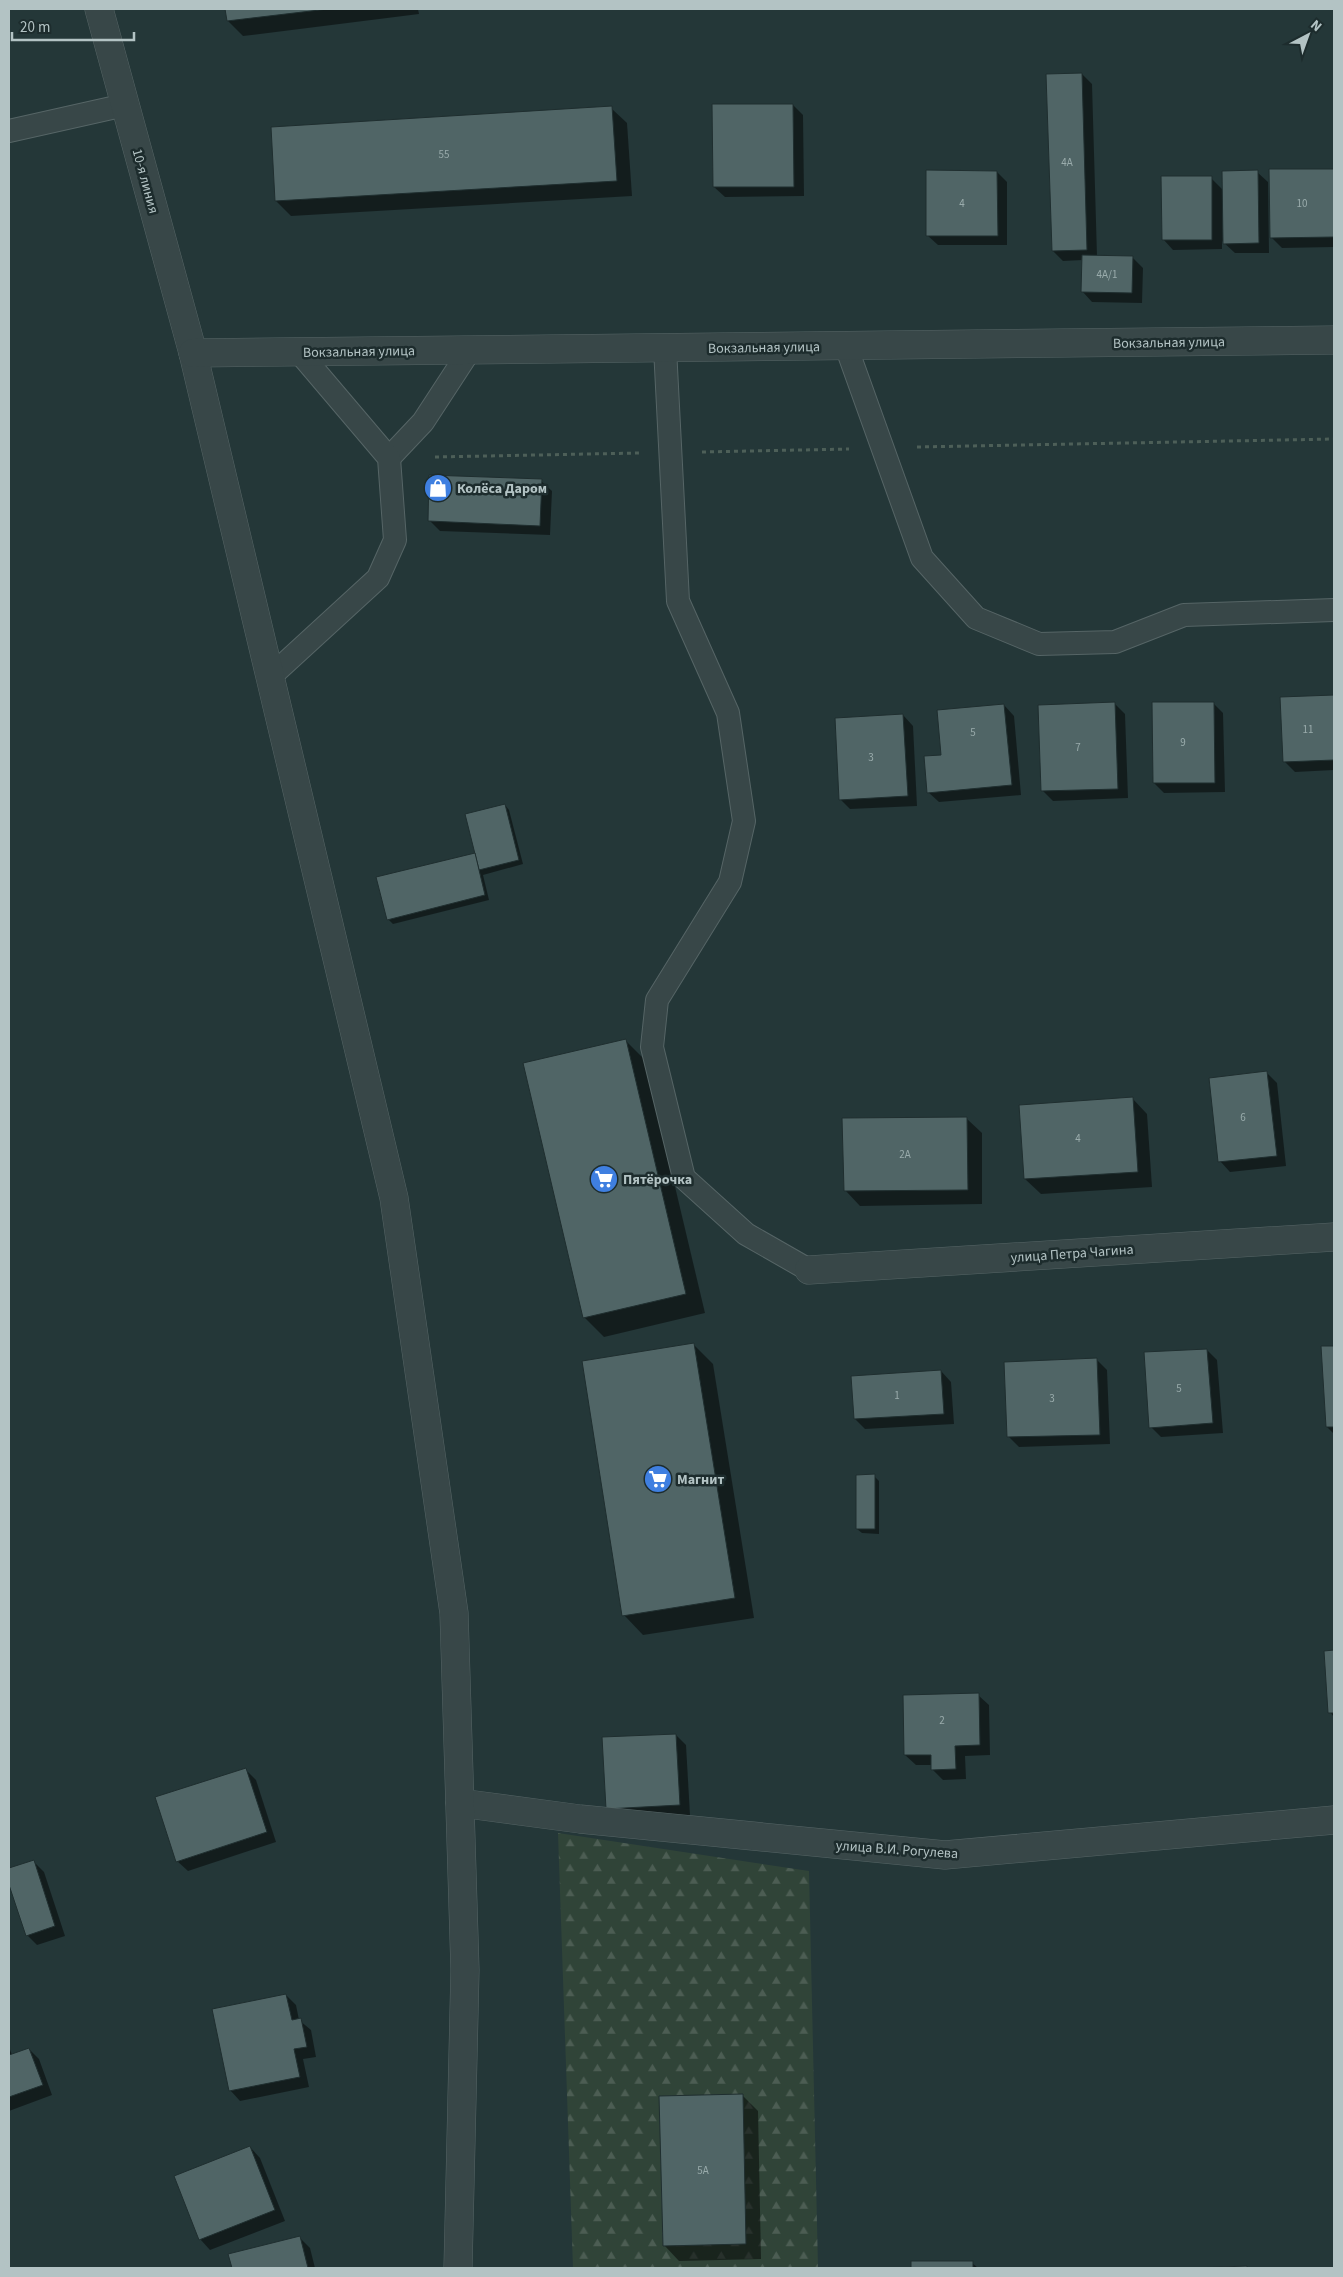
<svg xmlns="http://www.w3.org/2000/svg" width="1343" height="2277" font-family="'Source Sans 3',sans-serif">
<defs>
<pattern id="forest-firs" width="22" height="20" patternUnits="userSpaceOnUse" patternTransform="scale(1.25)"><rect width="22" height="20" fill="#304438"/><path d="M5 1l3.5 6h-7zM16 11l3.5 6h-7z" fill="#4c5d53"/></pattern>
</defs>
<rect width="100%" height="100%" fill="#243738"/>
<polygon fill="url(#forest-firs)" points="558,1833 809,1871 818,2268 573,2268"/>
<g fill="#0007">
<polygon points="227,9 418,9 419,14 243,36 228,21"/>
<polygon points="1082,74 1092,84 1097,256 1132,257 1143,268 1142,303 1092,302 1082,291 1083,260 1063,261 1053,251"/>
<polygon points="793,105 803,115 804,196 725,197 714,187"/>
<polygon points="611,108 627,123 632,196 291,216 276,201"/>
<polygon points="1271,170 1334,170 1334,247 1282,248 1271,237"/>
<polygon points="997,172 1007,182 1007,245 938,245 927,235"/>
<polygon points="1257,172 1268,182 1269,253 1235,253 1222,241 1222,249 1173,250 1163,239 1211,178 1223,190"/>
<polygon points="541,481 552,491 550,535 440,531 429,520"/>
<polygon points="1334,696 1334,770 1295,772 1285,762 1281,698"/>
<polygon points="1213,703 1223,713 1225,792 1164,793 1154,783"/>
<polygon points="1115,704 1125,714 1128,798 1053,801 1042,790"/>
<polygon points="1004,705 1014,716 1021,795 939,802 928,792 943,756"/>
<polygon points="903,715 913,726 917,806 850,809 840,799"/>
<polygon points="505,805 509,810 523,864 483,875 489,900 393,924 388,919 476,854"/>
<polygon points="626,1041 645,1060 705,1313 604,1337 584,1317"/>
<polygon points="1267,1073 1277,1083 1286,1166 1230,1172 1220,1161"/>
<polygon points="1132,1098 1147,1114 1152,1187 1041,1194 1025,1179"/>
<polygon points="966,1118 982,1133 982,1204 860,1206 845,1190"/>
<polygon points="694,1345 713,1364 754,1618 643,1635 624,1615"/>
<polygon points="1334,1347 1334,1434 1327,1427 1322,1348"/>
<polygon points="1207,1350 1217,1360 1223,1433 1161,1437 1151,1427"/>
<polygon points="1097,1360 1107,1370 1110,1444 1019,1447 1009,1437"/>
<polygon points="941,1371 951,1382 954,1424 865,1429 855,1419"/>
<polygon points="874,1476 879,1481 879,1534 862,1533 857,1529"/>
<polygon points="1326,1652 1334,1652 1334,1717 1330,1712"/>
<polygon points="978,1695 989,1705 990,1755 965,1756 966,1779 943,1780 932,1769 932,1765 916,1765 905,1755"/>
<polygon points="676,1735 686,1745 690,1815 617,1819 607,1808"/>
<polygon points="245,1769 256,1780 276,1842 188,1871 177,1861"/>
<polygon points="33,1861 44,1872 65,1936 37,1945 27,1935 9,1881 9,1869"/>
<polygon points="286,1995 296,2005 299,2020 311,2030 316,2057 303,2059 309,2087 240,2101 230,2090"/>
<polygon points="9,2047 12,2055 29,2049 39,2059 52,2095 9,2111"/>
<polygon points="743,2096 758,2111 761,2259 679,2261 664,2245"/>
<polygon points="250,2147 260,2158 285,2221 210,2250 200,2239"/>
<polygon points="300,2238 310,2248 315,2268 233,2268 230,2255"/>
<polygon points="912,2262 972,2263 978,2268 912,2268"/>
</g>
<g fill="#506566" stroke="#1f2e2f">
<polygon points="225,9 328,9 227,21"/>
<polygon points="1082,73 1087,250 1052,251 1046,74"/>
<polygon points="712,104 793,104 794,187 713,187"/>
<polygon points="612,106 617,181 275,201 271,127"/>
<polygon points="1269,169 1334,169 1334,237 1270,238"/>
<polygon points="926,170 997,171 998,236 926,236"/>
<polygon points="1258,170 1259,243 1223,244 1222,171"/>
<polygon points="1161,176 1212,176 1212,240 1162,240"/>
<polygon points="1082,255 1133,256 1132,293 1081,292"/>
<polygon points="429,475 542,479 540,526 428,521"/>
<polygon points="1334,695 1334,760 1283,762 1280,697"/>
<polygon points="1115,702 1118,789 1041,791 1038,705"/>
<polygon points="1152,702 1214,702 1215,783 1153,783"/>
<polygon points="1004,704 1012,785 927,793 924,756 941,755 937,710"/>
<polygon points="903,714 908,796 839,800 835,718"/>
<polygon points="505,804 519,860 479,870 465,814"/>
<polygon points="475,853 485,895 387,920 376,877"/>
<polygon points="626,1039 686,1294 583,1318 523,1063"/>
<polygon points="1267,1071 1277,1156 1218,1162 1209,1078"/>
<polygon points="1133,1097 1138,1172 1024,1179 1019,1105"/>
<polygon points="967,1117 968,1190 844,1191 842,1118"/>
<polygon points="694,1343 735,1598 622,1616 582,1361"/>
<polygon points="1321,1346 1334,1346 1334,1427 1326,1427"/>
<polygon points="1207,1349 1213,1423 1149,1428 1144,1352"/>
<polygon points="1097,1358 1100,1435 1007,1437 1004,1362"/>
<polygon points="941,1370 944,1414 854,1419 851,1376"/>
<polygon points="875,1474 875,1529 856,1529 856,1475"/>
<polygon points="1334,1650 1334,1713 1328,1713 1324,1651"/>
<polygon points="979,1693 980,1745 955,1746 956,1769 931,1770 931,1755 904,1755 903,1695"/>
<polygon points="676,1734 680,1805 606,1809 602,1737"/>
<polygon points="246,1768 267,1832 176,1862 155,1797"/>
<polygon points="34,1860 55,1926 26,1936 9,1885 9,1868"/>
<polygon points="286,1994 292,2020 301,2018 307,2047 294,2049 300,2077 229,2091 212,2009"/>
<polygon points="29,2048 43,2085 9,2097 9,2055"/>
<polygon points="743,2094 746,2244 663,2246 659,2096"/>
<polygon points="250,2146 275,2210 199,2240 174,2176"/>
<polygon points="300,2236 308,2268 232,2268 228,2254"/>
<rect x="911" y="2261" width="62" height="7"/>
<polygon points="1247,2266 1247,2268 1194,2268"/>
</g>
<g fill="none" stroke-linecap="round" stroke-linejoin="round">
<defs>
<g id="service">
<polyline points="9,131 125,105"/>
<polyline points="846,346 922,558 976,618 1039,644 1115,642 1184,615 1334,610"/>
<polyline points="665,348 678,601 728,713 744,821 730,882 657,1000 652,1047 684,1178 746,1234 809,1270"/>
<polyline points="389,458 423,422 470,350"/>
<polyline points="270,677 378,578 395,540 389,458 299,352"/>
</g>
<g id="minor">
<polyline points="809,1270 1334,1237"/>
<polyline points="460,1803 580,1819 945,1855 1334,1820"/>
</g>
<g id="tertiary">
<polyline points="99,9 193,353 394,1198 454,1613 465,1970 458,2268"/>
<polyline points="193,353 1334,340"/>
</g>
</defs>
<use href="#service" stroke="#566566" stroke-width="24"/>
<use href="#minor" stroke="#566566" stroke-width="29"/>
<use href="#tertiary" stroke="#566566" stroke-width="29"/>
<g stroke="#4d5f58" stroke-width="3" stroke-dasharray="4 4" stroke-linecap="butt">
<polyline points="917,447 1334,439"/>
<polyline points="702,452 849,449"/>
<polyline points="435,457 639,453"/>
</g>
<use href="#service" stroke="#384748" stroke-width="22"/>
<use href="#minor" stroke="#384748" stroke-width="28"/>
<use href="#tertiary" stroke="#384748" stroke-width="28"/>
</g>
<defs>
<symbol id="shop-disc" viewBox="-11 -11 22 22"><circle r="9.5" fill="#3f7fe0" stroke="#1d2c2d"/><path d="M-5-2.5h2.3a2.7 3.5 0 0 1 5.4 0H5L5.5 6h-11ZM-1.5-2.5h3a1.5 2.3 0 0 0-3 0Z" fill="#fff"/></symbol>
<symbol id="supermarket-disc" viewBox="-11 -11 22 22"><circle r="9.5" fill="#3f7fe0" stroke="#1d2c2d"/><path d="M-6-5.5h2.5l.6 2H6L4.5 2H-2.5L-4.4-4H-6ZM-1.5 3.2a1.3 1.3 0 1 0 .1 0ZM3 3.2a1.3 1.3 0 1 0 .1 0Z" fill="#fff"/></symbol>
</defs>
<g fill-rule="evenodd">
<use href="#shop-disc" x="422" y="472" width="32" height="32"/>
<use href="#supermarket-disc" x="588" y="1163" width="32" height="32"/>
<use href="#supermarket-disc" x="642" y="1463" width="32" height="32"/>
</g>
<g text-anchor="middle" stroke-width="5" stroke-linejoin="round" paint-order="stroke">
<g font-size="11" fill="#9aacac">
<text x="444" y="158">55</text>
<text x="1067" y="166">4А</text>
<text x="962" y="207">4</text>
<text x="1302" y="207">10</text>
<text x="1107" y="278">4А/1</text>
<text x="1308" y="733">11</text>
<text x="973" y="736">5</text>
<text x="1183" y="746">9</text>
<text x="1078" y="751">7</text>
<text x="871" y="761">3</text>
<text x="1243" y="1121">6</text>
<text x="1078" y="1142">4</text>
<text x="905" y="1158">2А</text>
<text x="1179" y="1392">5</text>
<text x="897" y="1399">1</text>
<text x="1052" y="1402">3</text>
<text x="942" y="1724">2</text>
<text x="703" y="2174">5А</text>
</g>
<g font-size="14" fill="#b3c3c4" stroke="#1d2c2d">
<text transform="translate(146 181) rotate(75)" y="5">10-я линия</text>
<text transform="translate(1169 342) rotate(-1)" y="5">Вокзальная улица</text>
<text transform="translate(764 347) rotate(-1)" y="5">Вокзальная улица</text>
<text transform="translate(359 351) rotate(-1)" y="5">Вокзальная улица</text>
<text transform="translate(1072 1253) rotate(-4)" y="5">улица Петра Чагина</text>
<text transform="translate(897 1849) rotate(4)" y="5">улица В.И. Рогулева</text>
</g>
<g font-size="14" font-weight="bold" fill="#b3c3c4" stroke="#1d2c2d" text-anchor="start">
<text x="457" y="493">Колёса Даром</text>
<text x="623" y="1184">Пятёрочка</text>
<text x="677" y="1484">Магнит</text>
</g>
</g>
<rect width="1343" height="2277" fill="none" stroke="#b3c3c4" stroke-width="20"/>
<g transform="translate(1308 35) rotate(41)" stroke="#1d2c2d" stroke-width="4" paint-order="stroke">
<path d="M0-4L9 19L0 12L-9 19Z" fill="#b3c3c4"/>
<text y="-8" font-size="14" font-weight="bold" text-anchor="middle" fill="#b3c3c4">N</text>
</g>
<path d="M12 32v8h122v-8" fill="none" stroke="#b3c3c4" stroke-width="2.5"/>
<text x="20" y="32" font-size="15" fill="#b3c3c4" stroke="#1d2c2d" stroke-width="4" paint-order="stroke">20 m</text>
</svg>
